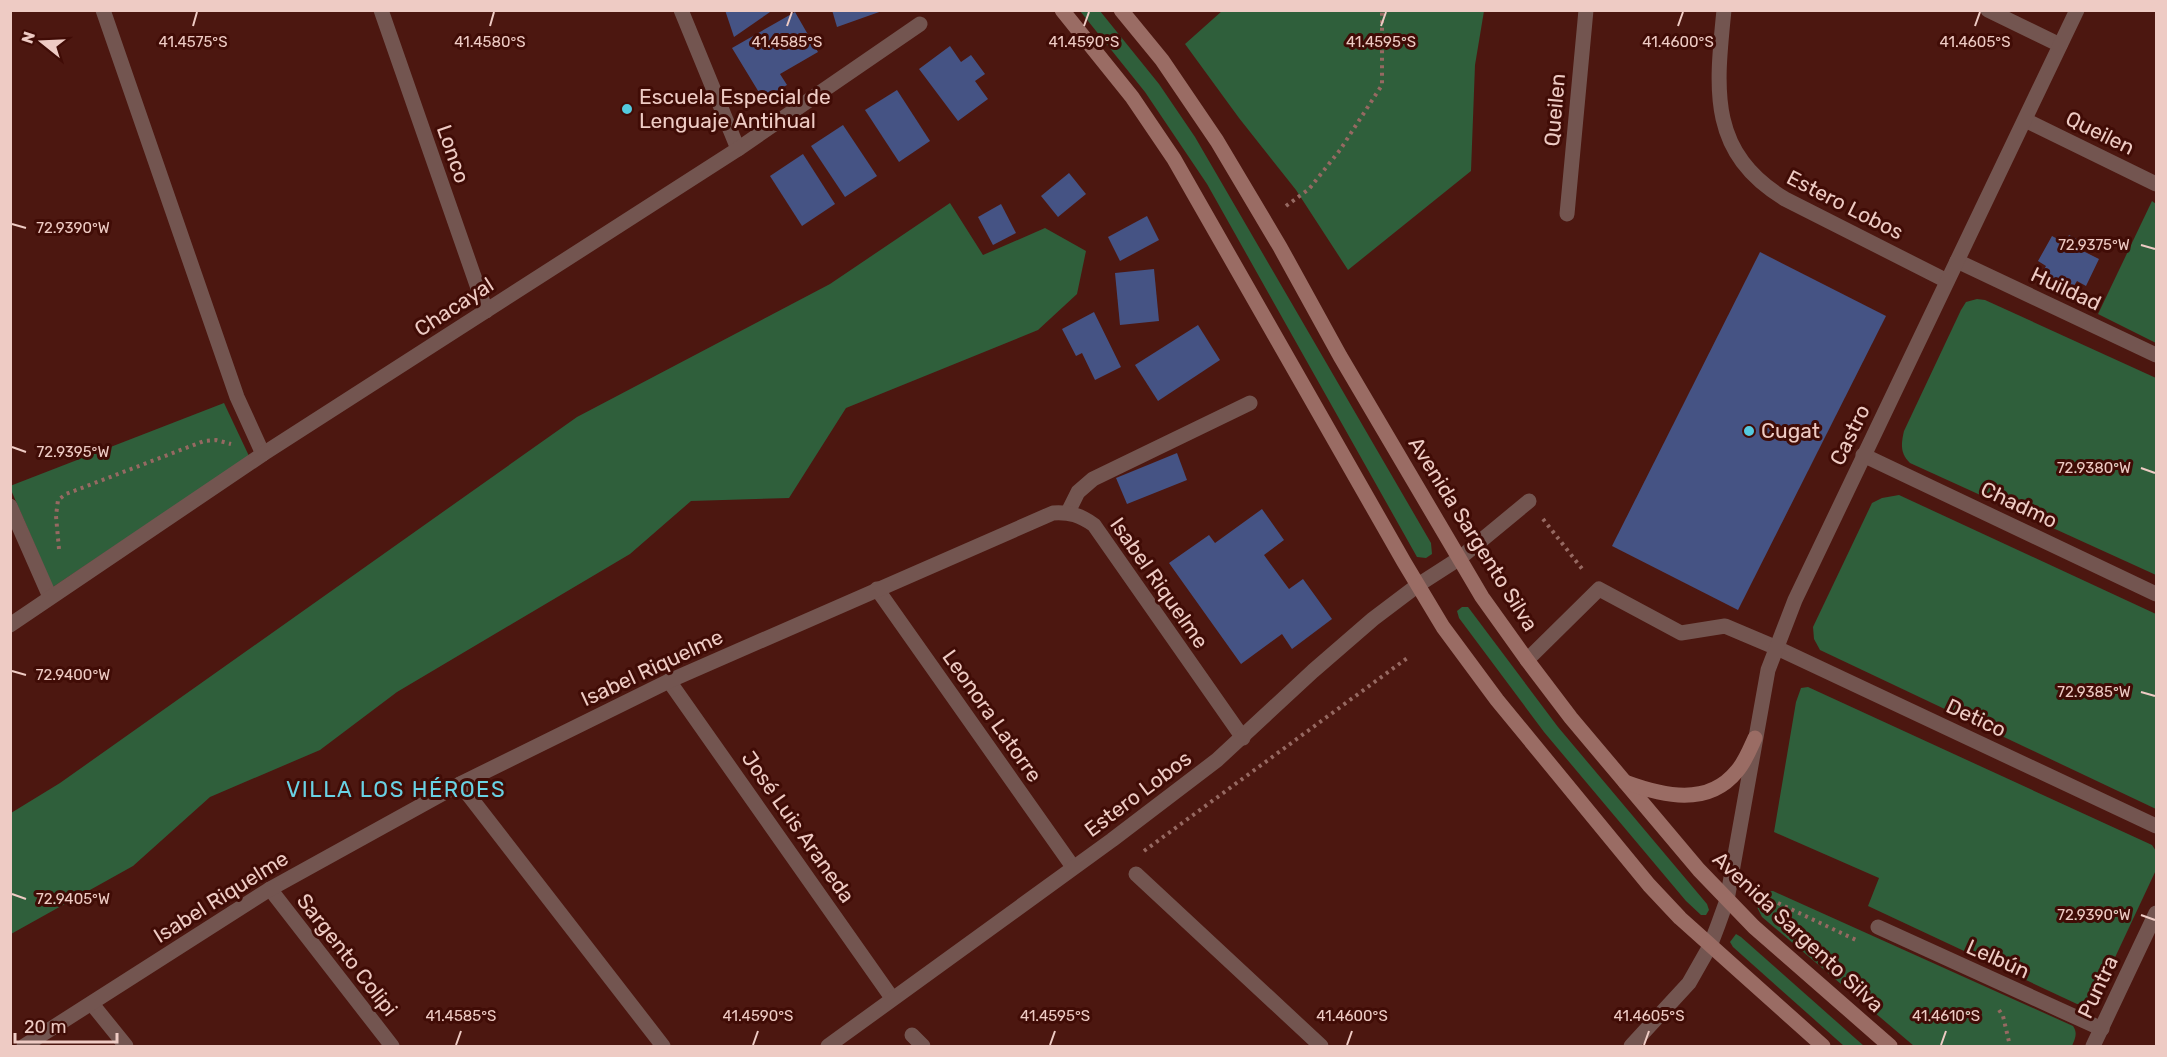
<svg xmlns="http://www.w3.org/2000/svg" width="2167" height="1057" font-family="Rubik,sans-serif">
<rect width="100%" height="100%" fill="#4c1710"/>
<g fill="#2f5f3b">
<polygon points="1080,11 1100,11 1159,84 1195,137 1431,543 1432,554 1426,558 1417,557 1207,184 1145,92"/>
<polygon points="1222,11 1484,11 1475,65 1471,171 1348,270 1296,190 1239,118 1185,44"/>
<polygon points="2152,201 2156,204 2156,343 2098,314"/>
<polygon points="950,203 983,255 1045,228 1086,251 1077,294 1038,330 846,408 789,498 691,501 630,554 397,692 320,750 210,797 133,866 11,934 11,813 60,783 577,417 830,284"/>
<path d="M1977,299L1985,300L2156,378V575L1910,463C1900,453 1901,444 1904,431L1961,310L1966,302Z"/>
<polygon points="224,403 249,456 53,587 11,490 10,486"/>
<polygon points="1899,495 2156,614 2156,809 1820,650 1814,639 1813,627 1872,503 1882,498"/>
<polygon points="1462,607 1468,607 1558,727 1707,904 1709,910 1706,915 1701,915 1686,901 1544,732 1459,618 1457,611"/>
<polygon points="1808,687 2152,845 2156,851 2156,870 2096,998 2090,1005 2077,1004 1868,906 1879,878 1774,832 1796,702 1801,688"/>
<path d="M1773,891L2073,1026C2078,1033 2075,1039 2072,1046H1914L1762,917L1757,907L1755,897L1763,892Z"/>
<polygon points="1736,934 1741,937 1864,1046 1844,1046 1733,947 1730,942"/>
</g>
<g fill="#455384">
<polygon points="725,10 773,10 734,37"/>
<polygon points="832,10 882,10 882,11 837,27"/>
<polygon points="795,12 818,52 780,74 787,85 763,99 732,48"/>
<polygon points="950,46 961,62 971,55 985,74 975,81 988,99 958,121 919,69"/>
<polygon points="897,90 930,141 899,162 865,110"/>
<polygon points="843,125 877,176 845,197 811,146"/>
<polygon points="803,154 835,204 802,226 770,176"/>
<polygon points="1069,173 1086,194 1058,217 1041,196"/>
<polygon points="1001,204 1016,233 993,245 978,217"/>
<polygon points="1147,216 1159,240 1120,261 1108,237"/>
<polygon points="2069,235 2086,244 2083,251 2099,259 2086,286 2077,281 2071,291 2041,275 2046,266 2038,261 2052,236 2065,243"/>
<polygon points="1760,252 1886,316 1738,610 1612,546"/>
<polygon points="1154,269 1159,321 1120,325 1115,273"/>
<polygon points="1094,312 1121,367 1095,380 1082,353 1076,356 1062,329"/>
<polygon points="1198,325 1220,360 1158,401 1135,365"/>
<polygon points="1177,453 1187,480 1127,504 1116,478"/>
<polygon points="1262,509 1284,540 1264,555 1289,589 1303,579 1332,619 1292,649 1282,634 1241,664 1169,563 1209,535 1215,543"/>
</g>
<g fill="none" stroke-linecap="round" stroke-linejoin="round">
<g stroke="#966962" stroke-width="4" stroke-dasharray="3 4.5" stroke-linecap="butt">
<polyline points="1286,206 1309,189 1340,150 1382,85 1382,10"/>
<polyline points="1543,519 1583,570"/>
<polyline points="59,549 56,516 58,500 66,494 204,441 216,440 231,444"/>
<polyline points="1144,851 1410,656"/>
<polyline points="1778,903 1856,940"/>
<polyline points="1999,1010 2003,1016 2010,1046"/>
</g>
<g stroke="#735550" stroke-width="15">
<polyline points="1460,558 1529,501"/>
<polyline points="1527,660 1599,589 1681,633 1725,626 1777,648"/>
</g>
<g stroke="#735550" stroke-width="15">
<polyline points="103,10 237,397 263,454"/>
<polyline points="381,10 486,311"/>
<polyline points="681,10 738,149"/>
<path d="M1724,10C1716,90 1708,152 1785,199L1947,281"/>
<polyline points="1988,10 2060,45"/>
<polyline points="2025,120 2156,184"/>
<polyline points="1567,214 1586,10"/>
<polyline points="1957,261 2156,355"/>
<polyline points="1863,455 2156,594"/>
<polyline points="10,506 50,597"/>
<polyline points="1068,512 1078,492 1093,479 1250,403"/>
<polyline points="877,589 1073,867"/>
<polyline points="10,625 263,454 738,149 920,24"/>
<polyline points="1777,648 2156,826"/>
<polyline points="669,681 892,998"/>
<polyline points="460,784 663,1046"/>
<polyline points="1136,874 1321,1046"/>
<polyline points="270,889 392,1046"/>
<polyline points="1878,927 2102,1029"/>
<polyline points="92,1004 126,1046"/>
<polyline points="912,1035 923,1046"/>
<path d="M24,1046L270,889L460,784L669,681L1053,513C1070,512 1080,515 1094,525L1243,738"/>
<polyline points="828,1046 1112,840 1217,760 1313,671 1373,619 1418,585 1460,558"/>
<polyline points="2093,1046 2156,913"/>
</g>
<polyline stroke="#735550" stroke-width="15" points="1631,1046 1689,983 1710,946 1718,925 1727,900 1768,670 1795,600 2077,10"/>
<g stroke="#9a6c64" stroke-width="15">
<polyline points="1062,10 1132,97 1174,159 1404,562 1443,627 1497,700 1649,885 1680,918 1823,1046"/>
<polyline points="1121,10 1162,60 1217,141 1280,247 1340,356 1482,597 1527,660 1571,718 1699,870 1754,927 1890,1046"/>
<path d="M1625,782C1663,796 1708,807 1737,771C1745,762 1750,749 1755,738"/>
</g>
</g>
<path fill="none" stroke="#eecbc4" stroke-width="2" d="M193,26L197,12M490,26L494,12M787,26L792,12M1084,26L1089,12M1381,26L1386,12M1678,26L1683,12M1975,26L1980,12M12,224L26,228M2141,245L2155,249M12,447L26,452M2141,468L2155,473M12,671L26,675M2141,692L2155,696M12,894L26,899M2141,915L2155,920M456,1045L461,1031M753,1045L758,1031M1050,1045L1055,1031M1347,1045L1352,1031M1644,1045L1649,1031M1941,1045L1946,1031"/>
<g fill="#54cade" stroke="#400c06" stroke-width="2">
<circle cx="627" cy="109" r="6"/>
<circle cx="1749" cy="431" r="6"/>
</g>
<g text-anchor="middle" stroke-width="6" stroke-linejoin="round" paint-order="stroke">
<g font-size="21" fill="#eecbc4" stroke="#400c06" text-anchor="start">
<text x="639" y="104">Escuela Especial de<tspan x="639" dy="24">Lenguaje Antihual</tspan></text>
<text x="1761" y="438">Cugat</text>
</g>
<g font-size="21" fill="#eecbc4" stroke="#400c06">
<text transform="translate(1555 110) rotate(-85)" y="7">Queilen</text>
<text transform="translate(2100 133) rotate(26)" y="7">Queilen</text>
<text transform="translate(453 154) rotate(71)" y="7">Lonco</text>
<text transform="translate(1845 205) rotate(27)" y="7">Estero Lobos</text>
<text transform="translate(2066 289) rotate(25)" y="7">Huildad</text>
<text transform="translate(454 307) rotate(-33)" y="7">Chacayal</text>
<text transform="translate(1850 435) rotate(-64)" y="7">Castro</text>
<text transform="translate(2019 505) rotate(25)" y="7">Chadmo</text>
<text transform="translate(1473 534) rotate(58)" y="7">Avenida Sargento Silva</text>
<text transform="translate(1159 583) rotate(55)" y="7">Isabel Riquelme</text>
<text transform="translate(652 668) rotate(-25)" y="7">Isabel Riquelme</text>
<text transform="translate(992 716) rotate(55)" y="7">Leonora Latorre</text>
<text transform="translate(1976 718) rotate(25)" y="7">Detico</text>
<text transform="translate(1138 794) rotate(-37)" y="7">Estero Lobos</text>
<text transform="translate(798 827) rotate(55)" y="7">José Luis Araneda</text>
<text transform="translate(221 897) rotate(-32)" y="7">Isabel Riquelme</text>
<text transform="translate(1798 932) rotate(43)" y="7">Avenida Sargento Silva</text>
<text transform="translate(347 955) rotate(52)" y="7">Sargento Colipi</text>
<text transform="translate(1998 959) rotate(24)" y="7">Lelbún</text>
<text transform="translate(2098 987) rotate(-65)" y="7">Puntra</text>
</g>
<g font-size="22" letter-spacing="1.5" fill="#69d1e4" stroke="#400c06">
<text x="396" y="797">VILLA LOS HÉROES</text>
</g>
</g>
<g font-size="15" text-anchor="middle" fill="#eecbc4" stroke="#400c06" stroke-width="6" stroke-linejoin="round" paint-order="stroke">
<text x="193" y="47">41.4575°S</text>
<text x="490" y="47">41.4580°S</text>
<text x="787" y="47">41.4585°S</text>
<text x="1084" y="47">41.4590°S</text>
<text x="1381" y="47">41.4595°S</text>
<text x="1678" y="47">41.4600°S</text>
<text x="1975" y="47">41.4605°S</text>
<text x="73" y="233">72.9390°W</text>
<text x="2094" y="250">72.9375°W</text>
<text x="73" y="457">72.9395°W</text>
<text x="2094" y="473">72.9380°W</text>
<text x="73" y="680">72.9400°W</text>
<text x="2094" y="697">72.9385°W</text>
<text x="73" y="904">72.9405°W</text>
<text x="2094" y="920">72.9390°W</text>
<text x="461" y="1021">41.4585°S</text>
<text x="758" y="1021">41.4590°S</text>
<text x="1352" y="1021">41.4600°S</text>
<text x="1946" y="1021">41.4610°S</text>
<text x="1055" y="1021">41.4595°S</text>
<text x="1649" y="1021">41.4605°S</text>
</g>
<rect width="2167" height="1057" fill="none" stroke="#eecbc4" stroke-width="24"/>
<g transform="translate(42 42) rotate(288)" stroke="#400c06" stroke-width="4.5" paint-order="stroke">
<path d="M0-4.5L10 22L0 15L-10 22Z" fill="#eecbc4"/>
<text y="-9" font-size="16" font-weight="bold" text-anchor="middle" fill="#eecbc4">N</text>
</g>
<path d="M15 1033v9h102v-9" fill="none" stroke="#eecbc4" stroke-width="3"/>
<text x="24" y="1033" font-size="18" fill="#eecbc4" stroke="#400c06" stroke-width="4.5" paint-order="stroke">20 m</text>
</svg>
